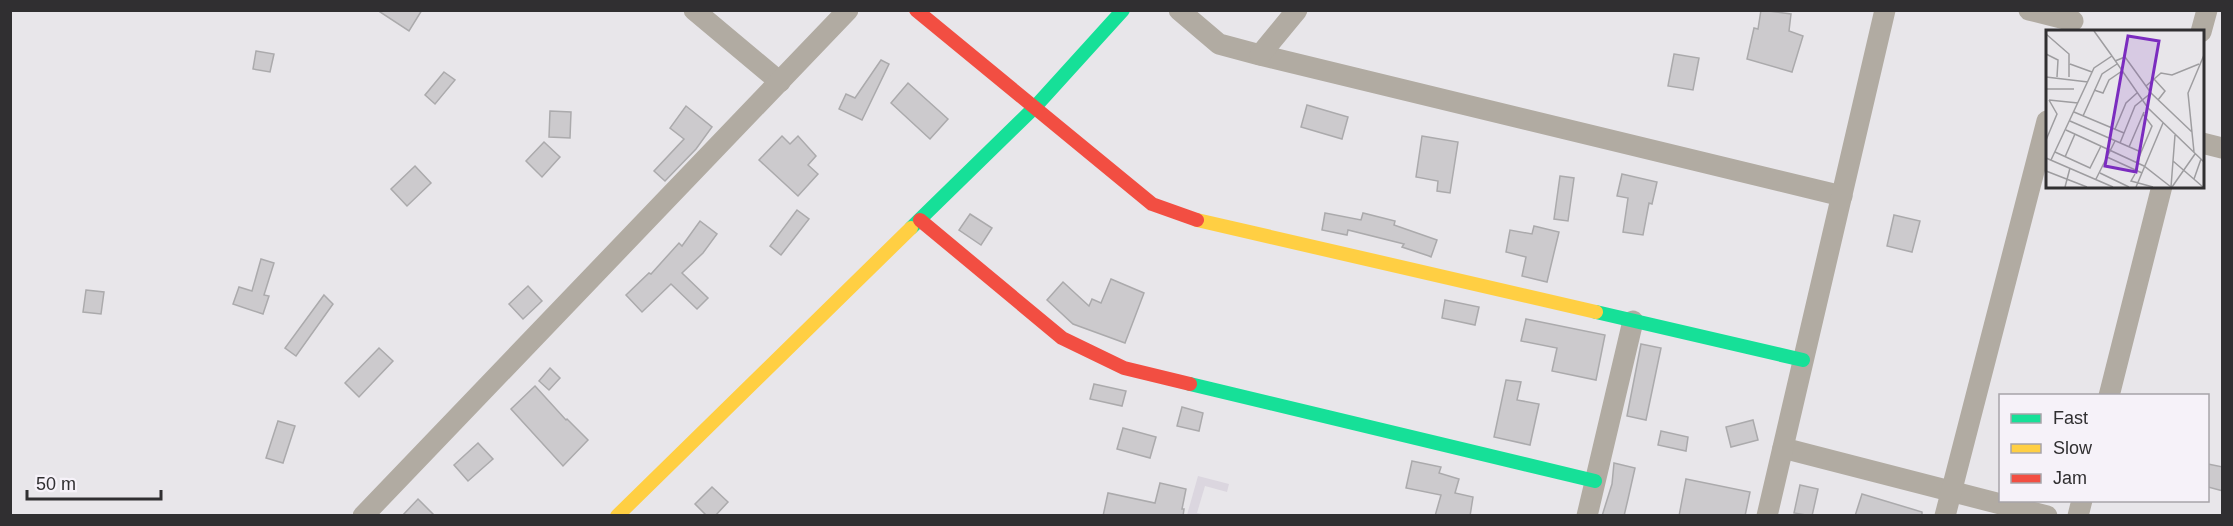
<svg xmlns="http://www.w3.org/2000/svg" width="2233" height="526" font-family="Helvetica,sans-serif">
<rect width="100%" height="100%" fill="#e8e6ea"/>
<polygon fill="#dbd6df" points="1198,476 1229,484 1227,492 1205,486 1197,513 1207,515 1187,515"/>
<g fill="#cccacd" stroke="#abaaac" stroke-width="1.5">
<polygon points="377,10 422,10 409,31"/>
<polygon points="1761,10 1791,14 1789,31 1803,36 1792,72 1747,59 1754,28 1758,29"/>
<polygon points="256,51 274,54 270,72 253,69"/>
<polygon points="1674,54 1699,58 1693,90 1668,86"/>
<polygon points="881,60 889,64 862,120 839,109 846,94 855,98"/>
<polygon points="444,72 455,80 435,104 425,95"/>
<polygon points="908,83 948,119 930,139 891,103"/>
<polygon points="1307,105 1348,117 1342,139 1301,127"/>
<polygon points="686,106 712,127 696,149 665,181 654,171 684,139 670,128"/>
<polygon points="550,111 571,112 570,138 549,137"/>
<polygon points="782,136 790,144 798,136 816,156 808,165 818,174 798,196 759,160"/>
<polygon points="1422,136 1458,142 1450,193 1437,191 1438,181 1416,177"/>
<polygon points="544,142 560,157 542,177 526,161"/>
<polygon points="415,166 431,183 407,206 391,189"/>
<polygon points="1622,174 1657,182 1652,204 1649,203 1643,235 1623,232 1628,198 1617,196"/>
<polygon points="1560,176 1574,178 1568,221 1554,219"/>
<polygon points="797,210 809,219 781,255 770,246"/>
<polygon points="1325,213 1361,220 1363,213 1395,221 1394,225 1437,240 1431,257 1429,256 1402,247 1404,244 1348,230 1347,235 1322,230"/>
<polygon points="970,214 992,228 981,245 959,230"/>
<polygon points="1894,215 1920,221 1912,252 1887,246"/>
<polygon points="700,221 717,234 703,253 682,273 708,298 697,309 671,284 642,312 626,295 649,273 651,274 679,243 682,246"/>
<polygon points="1534,226 1559,232 1547,282 1522,276 1526,257 1506,252 1510,230 1532,234"/>
<polygon points="261,259 274,263 264,295 269,296 263,314 233,304 239,287 252,291"/>
<polygon points="1111,279 1144,293 1125,343 1073,324 1047,300 1063,282 1089,306 1092,299 1101,303"/>
<polygon points="528,286 542,301 523,319 509,304"/>
<polygon points="86,290 104,292 101,314 83,312"/>
<polygon points="324,295 333,304 296,356 285,348"/>
<polygon points="1445,300 1479,307 1475,325 1442,318"/>
<polygon points="1526,319 1605,335 1596,380 1552,371 1557,348 1521,341"/>
<polygon points="1641,344 1661,348 1646,420 1627,416"/>
<polygon points="379,348 393,361 359,397 345,383"/>
<polygon points="550,368 560,378 549,390 539,381"/>
<polygon points="1506,380 1521,382 1517,400 1539,404 1530,445 1494,437"/>
<polygon points="1094,384 1126,391 1122,406 1090,399"/>
<polygon points="535,386 566,420 567,419 588,440 563,466 511,409"/>
<polygon points="1182,407 1203,413 1199,431 1177,426"/>
<polygon points="1753,420 1758,440 1731,447 1726,427"/>
<polygon points="278,421 295,426 283,463 266,458"/>
<polygon points="1123,428 1156,437 1150,458 1117,449"/>
<polygon points="1661,431 1688,437 1686,451 1658,445"/>
<polygon points="478,443 493,459 468,481 454,465"/>
<polygon points="1412,461 1441,467 1439,473 1459,479 1455,493 1473,497 1470,516 1435,516 1441,495 1406,488"/>
<polygon points="1614,463 1635,468 1628,499 1624,516 1602,516 1612,484"/>
<polygon points="2208,464 2223,467 2223,491 2208,487"/>
<polygon points="1686,479 1750,492 1745,516 1679,516"/>
<polygon points="1160,483 1186,489 1182,509 1184,509 1183,516 1103,516 1108,493 1155,503"/>
<polygon points="1800,485 1818,489 1812,516 1794,513"/>
<polygon points="712,487 728,502 715,516 707,516 695,504"/>
<polygon points="1862,494 1922,512 1922,516 1855,516"/>
<polygon points="418,499 435,516 402,516"/>
</g>
<g fill="none" stroke-linecap="round" stroke-linejoin="round">
<g stroke="#b1aba2" stroke-width="21">
<polyline points="694,10 780,82"/>
<polyline points="1179,10 1219,44 1260,55 1842,196"/>
<polyline points="2029,10 2073,21"/>
<polyline points="2201,32 2207,10"/>
<polyline points="1260,55 1297,10"/>
<polyline points="2202,143 2222,148"/>
<polyline points="2109,396 2162,186"/>
<polyline points="1783,448 2047,516"/>
<polyline points="363,516 848,10"/>
<polyline points="1587,516 1633,321"/>
<polyline points="1767,516 1885,10"/>
<polyline points="1945,516 2047,121"/>
<polyline points="2078,516 2082,500"/>
</g>
<g stroke="#16e098" stroke-width="14">
<polyline points="911,228 1035,107 1123,10"/>
<polyline points="1596,312 1803,360"/>
<polyline points="1190,384 1595,481"/>
</g>
<g stroke="#ffcf43" stroke-width="14">
<polyline points="1197,220 1596,312"/>
<polyline points="617,516 911,228"/>
</g>
<g stroke="#f24e42" stroke-width="14">
<polyline points="916,10 1152,204 1197,220"/>
<polyline points="920,220 1062,338 1124,368 1190,384"/>
</g>
</g>
<g transform="translate(2046 30)">
<rect width="158" height="158" fill="#e8e6ea"/>
<path fill="none" stroke="#9e9da0" stroke-width="1.5" d="M48,1L66,26M0,4L23,24V47M0,24L12,30L11,47M69,31L79,27L105,63L146,102M24,34L46,42M0,47L42,52M108,49L119,61L112,70M100,56L115,43L126,45L153,34M0,59H28M48,60L57,63L63,50L76,41M3,70L32,73M28,82L78,103M37,86L56,44L71,34M24,91L95,122M69,99L80,73L91,63M20,100L98,136L125,157M0,110L11,84L3,70M74,113L89,76L105,63M83,117L98,82M9,122L44,138L55,116M148,122L142,63L158,25M19,127L29,104M61,127L96,143M0,128L67,157M5,130L48,38L66,26L102,78L158,132M127,131L157,157M91,132L106,96L97,84M0,141L41,157M54,143L83,157M89,144L85,151L107,157M50,149L69,111M148,149L155,129M19,157L24,138M90,157L117,93M125,157L129,105M126,157L149,124"/>
<path fill="#7b2cbf" fill-opacity="0.15" stroke="#7b2cbf" stroke-width="3" d="M82,6L113,11L90,142L59,136Z"/>
<rect width="158" height="158" fill="none" stroke="#302f31" stroke-width="3"/>
</g>
<rect width="2233" height="526" fill="none" stroke="#302f31" stroke-width="24"/>
<rect x="1999" y="394" width="210" height="108" fill="#f6f2f9" stroke="#a7a4a9" stroke-width="1.5"/>
<rect x="2011" y="414" width="30" height="9" fill="#16e098" stroke="#a7a4a9" stroke-width="1.5"/>
<text x="2053" y="424" font-size="18" fill="#302f31">Fast</text>
<rect x="2011" y="444" width="30" height="9" fill="#ffcf43" stroke="#a7a4a9" stroke-width="1.5"/>
<text x="2053" y="454" font-size="18" fill="#302f31">Slow</text>
<rect x="2011" y="474" width="30" height="9" fill="#f24e42" stroke="#a7a4a9" stroke-width="1.5"/>
<text x="2053" y="484" font-size="18" fill="#302f31">Jam</text>
<path d="M27 490v9h134v-9" fill="none" stroke="#302f31" stroke-width="3"/>
<text x="36" y="490" font-size="18" fill="#302f31" stroke="#f6f2f9" stroke-width="4.5" paint-order="stroke">50 m</text>
</svg>
